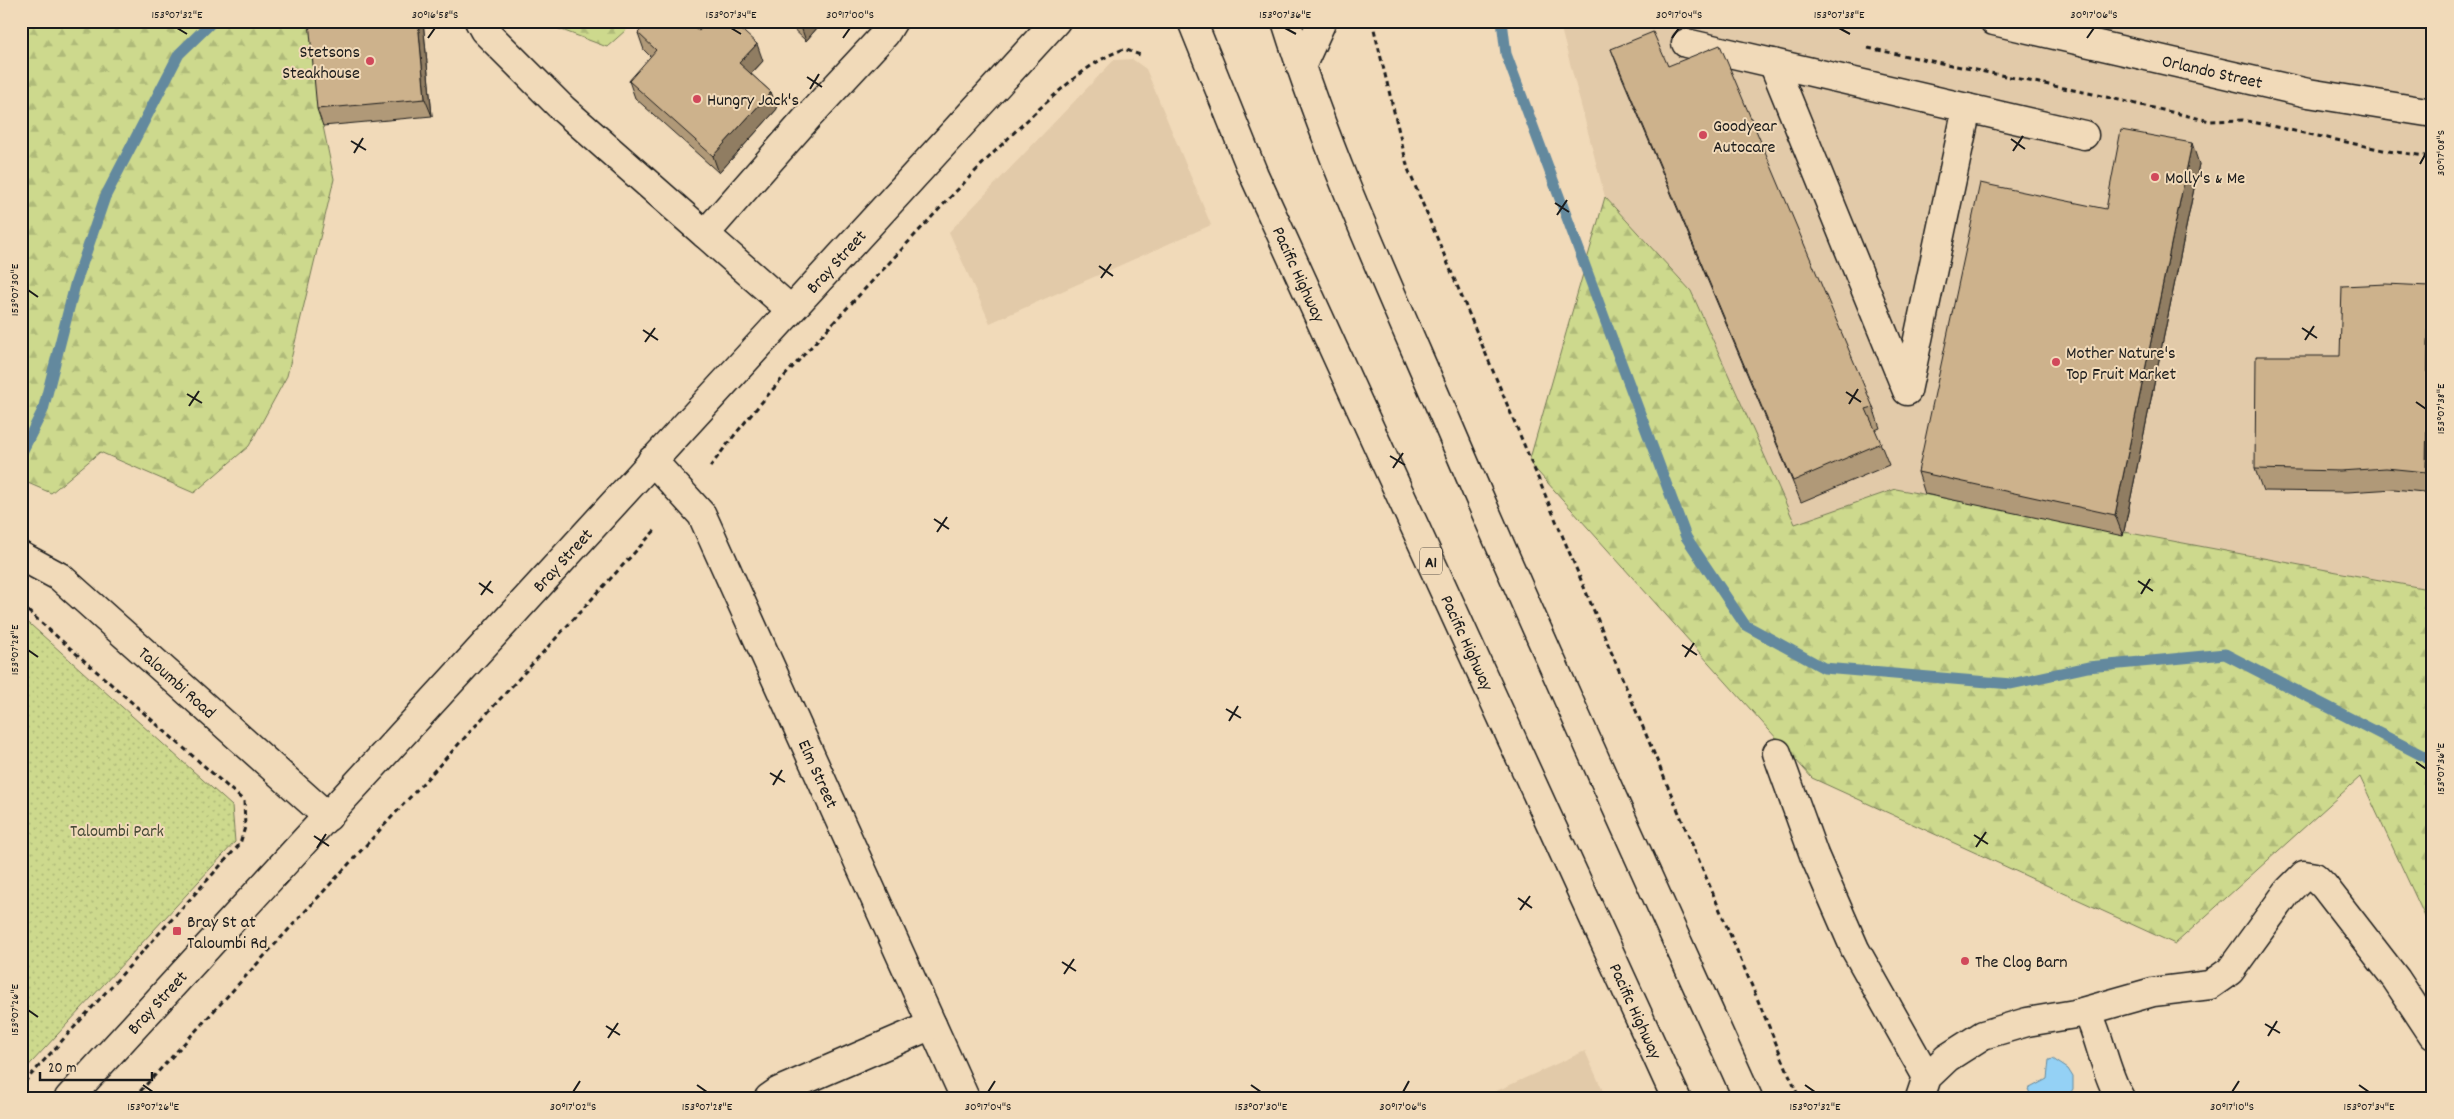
<svg xmlns="http://www.w3.org/2000/svg" width="2454" height="1119" font-family="Dekko,sans-serif">
<defs>
<pattern id="forest-firs" width="22" height="20" patternUnits="userSpaceOnUse" patternTransform="scale(1.25)"><rect width="22" height="20" fill="#cdd98d"/><path d="M5 1l3.5 6h-7zM16 11l3.5 6h-7z" fill="#afba79"/></pattern>
<pattern id="park-dots" width="8" height="8" patternUnits="userSpaceOnUse" patternTransform="scale(1.25)"><rect width="8" height="8" fill="#cdd98d"/><path d="M2 2h.1M6 6h.1" fill="none" stroke="#afba79" stroke-width="1.8" stroke-linecap="round"/></pattern>
</defs>
<rect width="100%" height="100%" fill="#f1dab9"/>
<filter id="ink" filterUnits="userSpaceOnUse"><feTurbulence type="fractalNoise" baseFrequency=".02" numOctaves="2"/><feDisplacementMap in="SourceGraphic" scale="10" xChannelSelector="R" yChannelSelector="G"/><feConvolveMatrix kernelMatrix="1 2 1 2 8 2 1 2 1" color-interpolation-filters="sRGB"/></filter>
<g filter="url(#ink)">
<g fill="#e2caa9">
<polygon points="1559,21 2433,21 2433,590 1896,489 1795,525 1691,291 1605,197"/>
<polygon points="1132,59 1146,69 1211,225 990,323 949,232 1114,60"/>
<polygon points="1585,1051 1606,1098 1481,1098"/>
</g>
<g fill="url(#forest-firs)" stroke="#747a54">
<polygon points="21,21 314,21 323,126 334,179 287,376 249,446 194,493 100,452 51,493 21,480"/>
<polygon points="544,21 636,21 607,47 554,27"/>
<polygon points="1605,197 1691,291 1795,524 1896,489 2433,590 2433,934 2360,777 2175,944 1812,778 1529,462"/>
</g>
<polygon fill="url(#park-dots)" stroke="#747a54" points="21,616 232,806 235,842 21,1074"/>
<polygon fill="#94d1f5" stroke="#64899e" points="2053,1059 2068,1069 2073,1077 2073,1089 2067,1098 2032,1098 2028,1089 2047,1079 2049,1060"/>
<g fill="none" stroke-linecap="round" stroke-linejoin="round">
<g stroke="#64899e" stroke-width="11">
<polyline points="1502,21 1506,54 1686,537 1745,625 1824,668 2011,684 2088,667 2225,654 2433,761"/>
<polyline points="21,454 43,410 75,285 105,197 179,54 213,21"/>
</g>
<defs>
<g id="minor">
<polyline points="479,21 484,30 563,109 705,234 808,117 885,34 893,21"/>
<path id="s1" d="M1994,21L2308,93L2433,113"/>
<polyline points="1686,43 2084,135"/>
<polyline points="1773,63 1907,391 1967,108"/>
<polyline points="1301,67 1322,21"/>
<polyline points="705,234 790,309"/>
<path id="s2" d="M652,460L702,515L965,1098"/>
<path id="s3" d="M21,556L60,577L328,817"/>
<polyline points="1777,753 1814,855 1855,949 1927,1077"/>
<path d="M2087,1011C2101,1039 2104,1070 2120,1098"/>
<path id="s4" d="M69,1098L1056,21"/>
<polyline points="769,1098 779,1091 932,1025"/>
<polyline points="1920,1098 1927,1077 1947,1058 1983,1035 2027,1022 2075,1014 2153,992 2210,985 2230,971 2288,891 2304,875 2315,877 2324,886 2396,979 2433,1035"/>
</g>
<g id="highway">
<path id="s5" d="M1192,21L1254,175L1676,1098"/>
<path d="M1286,21C1329,158 1389,288 1446,420C1543,647 1646,872 1748,1098"/>
</g>
</defs>
<use href="#minor" stroke="#1c1c1c" stroke-width="31"/>
<use href="#highway" stroke="#1c1c1c" stroke-width="31"/>
<g stroke="#1c1c1c" stroke-width="3" stroke-dasharray="5 4" stroke-linecap="butt">
<polyline points="1372,21 1408,169 1799,1098"/>
<polyline points="1868,48 2093,94 2210,121 2243,120 2388,151 2433,157"/>
<path d="M710,467C764,394 828,329 890,262C938,210 986,158 1038,110C1064,87 1090,61 1124,49L1143,56"/>
<polyline points="21,605 244,801 245,827 240,844 21,1086"/>
<polyline points="134,1098 657,528"/>
</g>
<use href="#minor" stroke="#f1dab9" stroke-width="28"/>
<use href="#highway" stroke="#f1dab9" stroke-width="28"/>
</g>
<g fill="#b09978" stroke="#1c1c1c">
<polygon points="423,21 432,116 323,126 317,109"/>
<polygon points="785,21 823,21 806,41"/>
<polygon points="2411,21 2433,21 2433,26"/>
<polygon points="699,31 763,61 751,74 771,92 777,109 719,173 635,98 629,81 651,57 644,50 638,33"/>
<polygon points="1611,49 1668,66 1873,407 1880,428 1875,430 1889,465 1801,502 1619,70"/>
<polygon points="2199,164 2123,536 1925,494 1918,472 2106,209"/>
<polygon points="2433,296 2433,493 2394,489 2348,492 2263,491 2255,469 2340,356"/>
</g>
<g fill="#907d62" stroke="#1c1c1c">
<polygon points="418,21 423,21 432,116 425,99"/>
<polygon points="802,21 823,21 806,41 800,24"/>
<polygon points="757,44 763,61 745,80 739,63"/>
<polygon points="771,92 777,109 719,173 713,156"/>
<polygon points="2192,143 2199,164 2123,536 2115,515"/>
<polygon points="2429,286 2433,296 2433,490 2426,472"/>
</g>
<g fill="#cdb28c" stroke="#1c1c1c">
<polygon points="309,21 418,21 425,99 317,109"/>
<polygon points="649,21 688,21 699,31 708,21 732,21 757,44 739,63 771,92 713,156 629,81 656,50 638,33"/>
<polygon points="1653,32 1668,66 1720,45 1873,407 1866,409 1881,443 1793,481 1611,49"/>
<polygon points="2121,130 2192,143 2115,515 1918,472 1980,183 2106,209"/>
<polygon points="2386,284 2429,286 2426,472 2386,468 2340,471 2255,469 2256,356 2340,356 2342,286"/>
</g>
</g>
<path fill="none" stroke="#1c1c1c" stroke-width="2" d="M177,28L187,34M731,28L741,34M1285,28L1296,34M1839,28L1850,34M428,38L435,28M843,38L850,28M1672,38L1679,28M2087,38L2094,28M807,77L822,87M810,89L819,74M2011,139L2025,149M351,141L366,150M2013,151L2023,136M354,153L363,138M2420,164L2426,153M1555,203L1569,212M1557,215L1567,200M1099,266L1113,276M1101,278L1111,264M28,290L38,297M2302,328L2317,338M643,330L658,340M2305,340L2314,326M645,342L655,328M1846,392L1861,402M187,394L202,403M2416,402L2426,409M1849,404L1858,389M189,406L199,391M1390,456L1405,465M1393,468L1403,453M934,519L949,529M937,532L947,517M2138,581L2153,591M479,583L493,593M2141,594L2150,579M481,595L491,581M1682,645L1697,655M28,650L38,657M1685,657L1694,643M1226,709L1241,718M1229,721L1238,706M2416,762L2426,769M770,773L785,782M773,785L782,770M1974,835L1988,844M314,836L329,846M1976,847L1986,832M317,848L326,834M1518,898L1532,908M1520,910L1530,896M1062,962L1076,971M1064,974L1074,959M28,1010L38,1017M2265,1024L2280,1033M606,1026L620,1035M2268,1036L2277,1021M608,1038L618,1023M143,1085L153,1092M697,1085L707,1092M1251,1085L1261,1092M1805,1085L1815,1092M2359,1085L2369,1092M573,1092L580,1081M988,1092L995,1081M1403,1092L1409,1081M2232,1092L2239,1081"/>
<g fill="#d1495b" stroke="#f1dab9" stroke-width="2">
<circle cx="370" cy="61" r="5"/>
<circle cx="697" cy="99" r="5"/>
<circle cx="1703" cy="135" r="5"/>
<circle cx="2155" cy="177" r="5"/>
<circle cx="2056" cy="362" r="5"/>
<rect x="172" y="926" width="10" height="10" rx="2.5"/>
<circle cx="1965" cy="961" r="5"/>
</g>
<g text-anchor="middle" stroke-width="4" stroke-linejoin="round" paint-order="stroke">
<rect fill="#f1dab9" stroke="#5c554b" stroke-width="1" x="1420" y="547.5" width="22" height="27" rx="4"/>
<g font-size="16" font-weight="bold" fill="#1c1c1c">
<text x="1431" y="567">A1</text>
</g>
<g font-size="18" fill="#1c1c1c" stroke="#f1dab9" text-anchor="start">
<text x="360" y="57" text-anchor="end">Stetsons<tspan x="360" dy="21">Steakhouse</tspan></text>
<text x="707" y="105">Hungry Jack's</text>
<text x="1713" y="131">Goodyear<tspan x="1713" dy="21">Autocare</tspan></text>
<text x="2165" y="183">Molly's &amp; Me</text>
<text x="2066" y="358">Mother Nature's<tspan x="2066" dy="21">Top Fruit Market</tspan></text>
<text x="187" y="927">Bray St at<tspan x="187" dy="21">Taloumbi Rd</tspan></text>
<text x="1975" y="967">The Clog Barn</text>
</g>
<g font-size="18" fill="#1c1c1c" stroke="#f1dab9">
<text dy="6" stroke="none"><textPath href="#s1" startOffset="224">Orlando Street</textPath></text>
<text dy="6" stroke="none"><textPath href="#s4" startOffset="1135">Bray Street</textPath></text>
<text dy="6" stroke="none"><textPath href="#s5" startOffset="275">Pacific Highway</textPath></text>
<text dy="6" stroke="none"><textPath href="#s4" startOffset="730">Bray Street</textPath></text>
<text dy="6" stroke="none"><textPath href="#s5" startOffset="680">Pacific Highway</textPath></text>
<text dy="6" stroke="none"><textPath href="#s3" startOffset="202">Taloumbi Road</textPath></text>
<text dy="6" stroke="none"><textPath href="#s2" startOffset="358">Elm Street</textPath></text>
<text dy="6" stroke="none"><textPath href="#s4" startOffset="130">Bray Street</textPath></text>
<text dy="6" stroke="none"><textPath href="#s5" startOffset="1085">Pacific Highway</textPath></text>
</g>
<g font-size="18" fill="#484b38" stroke="#f1dab9">
<text x="117" y="836">Taloumbi Park</text>
</g>
</g>
<rect width="2454" height="1119" fill="none" stroke="#f1dab9" stroke-width="55"/>
<path d="M40 1072v8h112v-8" fill="none" stroke="#1c1c1c" stroke-width="2.5"/>
<text x="48" y="1072" font-size="15" fill="#1c1c1c" stroke="#f1dab9" stroke-width="4" paint-order="stroke">20 m</text>
<rect x="28" y="28" width="2398" height="1064" fill="none" stroke="#1c1c1c" stroke-width="2"/>
<g font-size="12" text-anchor="middle" fill="#1c1c1c">
<text x="177" y="18">153°07'32"E</text>
<text x="435" y="18">30°16'58"S</text>
<text x="731" y="18">153°07'34"E</text>
<text x="850" y="18">30°17'00"S</text>
<text x="1285" y="18">153°07'36"E</text>
<text x="1679" y="18">30°17'04"S</text>
<text x="1839" y="18">153°07'38"E</text>
<text x="2094" y="18">30°17'06"S</text>
<text transform="translate(2440 153) rotate(-90)" y="4">30°17'08"S</text>
<text transform="translate(14 290) rotate(-90)" y="4">153°07'30"E</text>
<text transform="translate(2440 409) rotate(-90)" y="4">153°07'38"E</text>
<text transform="translate(14 650) rotate(-90)" y="4">153°07'28"E</text>
<text transform="translate(2440 769) rotate(-90)" y="4">153°07'36"E</text>
<text transform="translate(14 1010) rotate(-90)" y="4">153°07'26"E</text>
<text x="153" y="1110">153°07'26"E</text>
<text x="573" y="1110">30°17'02"S</text>
<text x="707" y="1110">153°07'28"E</text>
<text x="988" y="1110">30°17'04"S</text>
<text x="1261" y="1110">153°07'30"E</text>
<text x="1403" y="1110">30°17'06"S</text>
<text x="1815" y="1110">153°07'32"E</text>
<text x="2232" y="1110">30°17'10"S</text>
<text x="2369" y="1110">153°07'34"E</text>
</g>
</svg>
